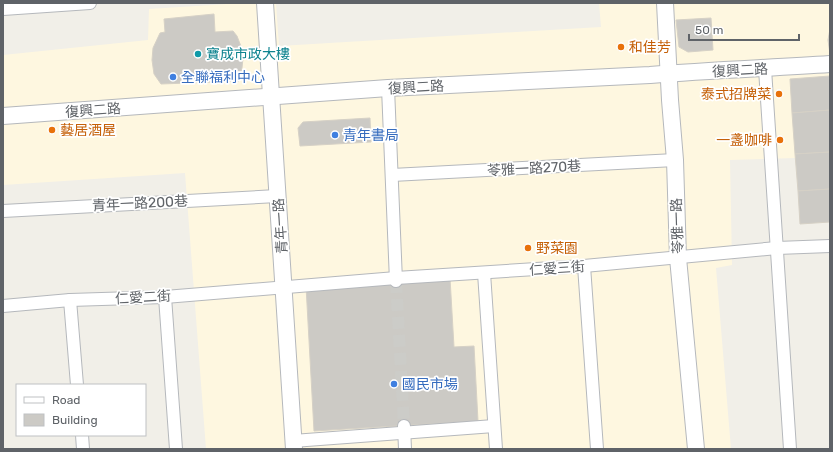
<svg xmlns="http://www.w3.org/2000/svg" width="833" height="452" font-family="Rubik,'Noto Sans TC',sans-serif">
<rect width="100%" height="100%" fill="#f1efe8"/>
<polygon fill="#fef7e0" points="243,3 276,3 279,46 601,27 599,3 830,3 830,157 730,160 732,265 716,268 731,449 206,449 185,173 3,185 3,55 148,40 149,9"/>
<g fill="#cccac5" stroke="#d6d1c6">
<polygon points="214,14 215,32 233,31 237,36 242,49 243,58 242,68 239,81 161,84 154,74 152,60 153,48 160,33 165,32 164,19"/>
<polygon points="711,18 713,50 688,52 679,47 676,20"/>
<polygon points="830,29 830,54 828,40"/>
<polygon points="830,76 830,110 792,113 790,79"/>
<polygon points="830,110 830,152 795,154 792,113"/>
<polygon points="370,118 371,142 300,146 298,128 303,122"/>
<polygon points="830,152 830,189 798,191 795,154"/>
<polygon points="830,189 830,222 800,224 798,191"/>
<polygon points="450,278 454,347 474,346 478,421 314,431 306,286"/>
</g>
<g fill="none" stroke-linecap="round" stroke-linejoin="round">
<polyline stroke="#ccccc8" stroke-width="12" stroke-dasharray="12 6" stroke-linecap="butt" points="396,281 404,426"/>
<defs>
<g id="minor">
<polyline points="3,9 90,3"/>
<polyline points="765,69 790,449"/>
<polyline points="388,88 396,281"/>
<polyline points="392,175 675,160"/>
<polyline points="3,211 277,196"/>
<polyline points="584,266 597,449"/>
<polyline points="484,273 496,449"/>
<polyline points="165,297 176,449"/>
<polyline points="70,300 77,385"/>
<polyline points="3,306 70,300 165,297 396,278 584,266 777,248 830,246"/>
<polyline points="404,426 405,449"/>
<polyline points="82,435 83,449"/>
<polyline points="293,441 494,426"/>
</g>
<g id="tertiary">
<polyline points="265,3 294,449"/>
<polyline points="665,3 670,100 675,160 678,258 696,449"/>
<path d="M3,116L388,88L650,75C710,70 770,68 830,64"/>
</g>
</defs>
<use href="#minor" stroke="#b5b8bc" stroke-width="14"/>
<use href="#tertiary" stroke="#b5b8bc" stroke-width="18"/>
<use href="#minor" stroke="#fff" stroke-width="12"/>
<use href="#tertiary" stroke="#fff" stroke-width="16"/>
</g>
<g fill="#e8710a" stroke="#fff" stroke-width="1.5">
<circle cx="621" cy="47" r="4"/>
<circle cx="779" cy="94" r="4"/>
<circle cx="52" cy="130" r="4"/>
<circle cx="780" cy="140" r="4"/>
<circle cx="528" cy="248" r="4"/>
</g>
<circle fill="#0f9aa8" stroke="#fff" stroke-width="1.5" cx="198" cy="54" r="4"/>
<g fill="#3f7fe0" stroke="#fff" stroke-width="1.5">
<circle cx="173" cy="77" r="4"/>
<circle cx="335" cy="135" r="4"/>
<circle cx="394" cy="384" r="4"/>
</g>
<g text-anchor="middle" stroke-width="3.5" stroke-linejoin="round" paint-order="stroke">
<g font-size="14" fill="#c56008" stroke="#fff" text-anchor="start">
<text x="629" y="52">和佳芳</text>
<text x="771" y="99" text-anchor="end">泰式招牌菜</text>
<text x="60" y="135">藝居酒屋</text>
<text x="772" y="145" text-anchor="end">一盞咖啡</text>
<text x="536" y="253">野菜園</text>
</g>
<g font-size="14" fill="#0d838f" stroke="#fff" text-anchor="start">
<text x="206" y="59">寶成市政大樓</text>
</g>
<g font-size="14" fill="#5f6368" stroke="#fff">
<text transform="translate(740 70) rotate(-3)" y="5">復興二路</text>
<text transform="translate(416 87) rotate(-3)" y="5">復興二路</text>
<text transform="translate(93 110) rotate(-4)" y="5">復興二路</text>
<text transform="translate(534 168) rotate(-3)" y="5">苓雅一路270巷</text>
<text transform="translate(140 203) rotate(-3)" y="5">青年一路200巷</text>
<text transform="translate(280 226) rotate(-94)" y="5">青年一路</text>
<text transform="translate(677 226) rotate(-92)" y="5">苓雅一路</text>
<text transform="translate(557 268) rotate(-4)" y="5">仁愛三街</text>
<text transform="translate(143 297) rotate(-3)" y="5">仁愛二街</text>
</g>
<g font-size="14" fill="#366cbe" stroke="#fff" text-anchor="start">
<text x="181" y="82">全聯福利中心</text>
<text x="343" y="140">青年書局</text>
<text x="402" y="389">國民市場</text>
</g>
</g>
<rect width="833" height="452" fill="none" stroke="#5f6368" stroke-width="8"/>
<rect x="16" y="384" width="130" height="52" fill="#ffffff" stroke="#bfc1c3"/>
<rect x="24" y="397" width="20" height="6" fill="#ffffff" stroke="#bfc1c3"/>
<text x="52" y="404" font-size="12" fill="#5f6368">Road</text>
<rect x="24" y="414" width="20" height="12" fill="#cccac5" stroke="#bfc1c3"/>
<text x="52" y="424" font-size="12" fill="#5f6368">Building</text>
<path d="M689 34v6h110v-6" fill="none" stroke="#5f6368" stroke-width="2"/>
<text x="695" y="34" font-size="12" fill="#5f6368" stroke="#ffffff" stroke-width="3" paint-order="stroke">50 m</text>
</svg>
